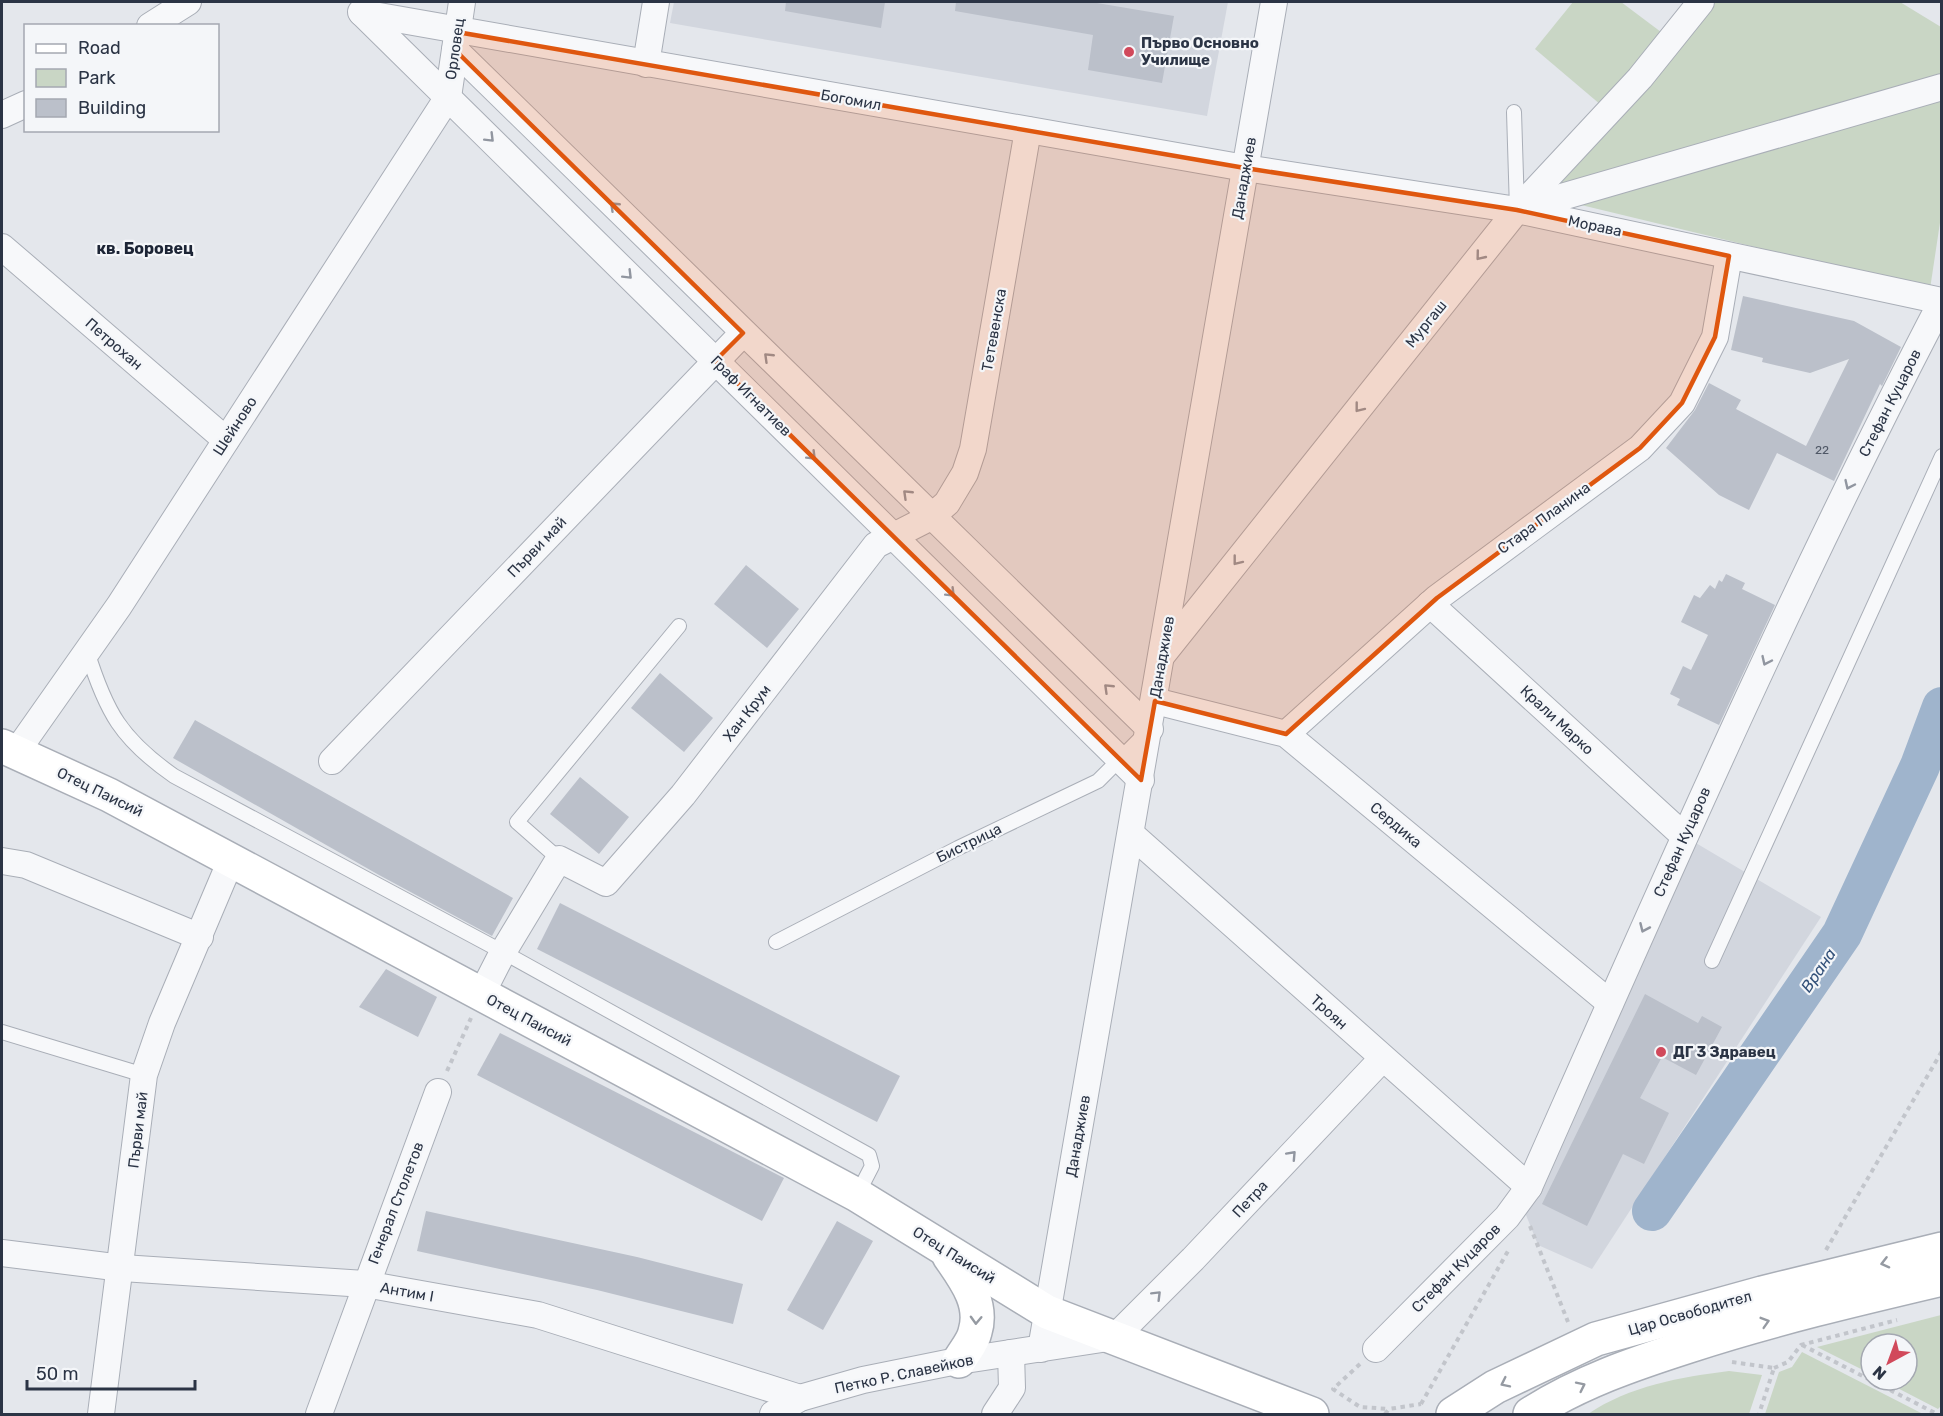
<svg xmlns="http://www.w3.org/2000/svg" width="1943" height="1416" font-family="Rubik,sans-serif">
<rect width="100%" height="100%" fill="#e4e7ec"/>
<g fill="#d2d6de">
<polygon points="674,2 1228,2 1207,116 670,23"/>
<polygon points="1684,836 1821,917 1592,1269 1538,1245 1520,1200"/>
</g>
<g fill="#c9d6c5">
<polygon points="1573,2 1621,2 1665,35 1601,105 1535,49"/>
<polygon points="1708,2 1900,2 1941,27 1941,79 1548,194"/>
<polygon points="1941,97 1941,216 1930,289 1577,204"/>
<polygon points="1941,1315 1942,1405 1938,1409 1882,1380 1907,1380 1907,1344 1871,1344 1871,1374 1817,1347"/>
<polygon points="1802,1352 1923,1414 1765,1414 1779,1372 1792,1367"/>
<path d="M1729,1371L1762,1375L1749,1414H1588C1629,1386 1681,1377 1729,1371Z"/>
</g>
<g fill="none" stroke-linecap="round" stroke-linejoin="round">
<polyline stroke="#9fb4cc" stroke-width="40" points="1652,1211 1842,934 1920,766 1942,707"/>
</g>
<g fill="#bbc0ca">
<polygon points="786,2 885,2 881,28 785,11"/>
<polygon points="956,2 1091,2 1174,16 1162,83 1088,70 1093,35 955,11"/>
<polygon points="1743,296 1854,321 1901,347 1882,386 1880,384 1834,481 1777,453 1749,510 1719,495 1666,448 1695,410 1709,383 1741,400 1736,409 1806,446 1849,359 1810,373 1762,362 1763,358 1731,350"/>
<polygon points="746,565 799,609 767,648 714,604"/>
<polygon points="1726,574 1745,583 1742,589 1775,605 1719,725 1677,705 1680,699 1670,694 1683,666 1691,670 1708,635 1681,622 1694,595 1700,598 1710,585 1715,589 1719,580 1722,582"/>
<polygon points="660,673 713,718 684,752 631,708"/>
<polygon points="195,720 513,898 492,936 379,875 173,758"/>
<polygon points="580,777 629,817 599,854 550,814"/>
<polygon points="560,903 900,1076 877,1122 537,949"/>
<polygon points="386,969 437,997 418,1037 359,1007"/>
<polygon points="1645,994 1698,1023 1702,1016 1722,1027 1696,1075 1662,1057 1640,1098 1669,1113 1644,1164 1623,1154 1587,1226 1542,1204"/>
<polygon points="500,1033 784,1178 762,1221 477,1075"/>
<polygon points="426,1211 637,1257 743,1284 733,1324 597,1290 417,1251"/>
<polygon points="837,1221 873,1241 823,1330 787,1310"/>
</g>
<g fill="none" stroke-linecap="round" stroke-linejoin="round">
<defs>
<g id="lane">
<polyline points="1514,112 1517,209"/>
<path d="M87,651C106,712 121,739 174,776L503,952L869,1155L872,1166L857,1195"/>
<polyline points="559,859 517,822 679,626"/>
<polyline points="776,942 958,848 1098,781 1144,735"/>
<polyline points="1712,961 1942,456"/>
<polyline points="2,1032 144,1075"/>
</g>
<g id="street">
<polyline points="361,12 1141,780"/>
<polyline points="362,13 1245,168 1517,210 1942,301"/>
<polyline points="150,26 188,2"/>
<polyline points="455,50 1150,729"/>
<polyline points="646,64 656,2"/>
<polyline points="2,115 26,104"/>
<polyline points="1520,209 1942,87"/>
<polyline points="2,247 226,440"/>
<polyline points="1430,604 1684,836"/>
<polyline points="1163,654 1517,210 1640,78 1701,2"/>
<polyline points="1155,701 1286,734 1610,1003"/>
<polyline points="1286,734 1437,598 1640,448 1682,403 1715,337 1729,256"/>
<polyline points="17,751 119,606 448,97 462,2"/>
<polyline points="332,761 743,333"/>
<polyline points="1131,834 1529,1187"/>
<polyline points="2,861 26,865 200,937"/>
<polyline points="481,995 503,952 559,859 606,883 683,795 876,545 931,517 947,503 965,473 973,449 1028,130"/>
<polyline points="2,1253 122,1268 365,1284 538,1315 800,1398"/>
<polyline points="1041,1349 1274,2"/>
<path d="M1376,1349L1507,1217L1529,1187C1661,889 1791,590 1942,301"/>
<polyline points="101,1414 144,1075 162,1023 231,860"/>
<polyline points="319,1414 438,1092"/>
<polyline points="773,1414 800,1398 863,1380 952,1362 1115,1337 1193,1259 1382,1059"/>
<polyline points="995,1414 1012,1388 1011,1353"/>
</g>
<g id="secondary">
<polyline points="2,746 109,795 857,1195 1047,1312 1312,1414"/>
<path d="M949,1256C964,1278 984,1303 975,1332C973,1342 964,1352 959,1361"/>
<polyline points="1453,1414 1495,1387 1596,1339 1762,1293 1942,1249"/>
<path d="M1530,1414C1580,1382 1633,1364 1689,1346C1772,1319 1857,1299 1942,1279"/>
</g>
</defs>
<use href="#lane" stroke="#a9aeb7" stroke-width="16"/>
<use href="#street" stroke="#a9aeb7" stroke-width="28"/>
<use href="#secondary" stroke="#a9aeb7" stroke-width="36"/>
<g stroke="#c2c5cb" stroke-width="4" stroke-dasharray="4.5 4.5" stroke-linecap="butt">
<polyline points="447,1071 471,1018"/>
<polyline points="1530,1226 1568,1322"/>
<polyline points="1826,1250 1942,1051"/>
<polyline points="1802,1345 1937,1414"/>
<polyline points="1732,1362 1774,1368 1759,1414"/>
<polyline points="1360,1364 1333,1389 1360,1407 1389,1409"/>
<polyline points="1774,1368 1788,1362 1801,1345 1897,1320"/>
<polyline points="1421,1404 1508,1251"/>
<polyline points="1385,1414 1389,1409 1421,1404"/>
<polyline points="1941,1414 1942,1414"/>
</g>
<use href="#lane" stroke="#f7f8fa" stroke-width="14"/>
<use href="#street" stroke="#f7f8fa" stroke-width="26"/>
<use href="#secondary" stroke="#fff" stroke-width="33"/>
</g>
<defs><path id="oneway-chevron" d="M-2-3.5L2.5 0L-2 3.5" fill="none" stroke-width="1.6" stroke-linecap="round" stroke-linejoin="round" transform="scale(1.5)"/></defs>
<g stroke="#9196a0">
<use href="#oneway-chevron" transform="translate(490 138) rotate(45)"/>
<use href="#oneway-chevron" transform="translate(614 206) rotate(-136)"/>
<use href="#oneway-chevron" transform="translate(1480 256) rotate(129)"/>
<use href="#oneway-chevron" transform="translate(628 275) rotate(45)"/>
<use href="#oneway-chevron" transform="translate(768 357) rotate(-136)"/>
<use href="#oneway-chevron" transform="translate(1359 408) rotate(128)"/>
<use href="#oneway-chevron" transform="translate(812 456) rotate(45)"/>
<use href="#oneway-chevron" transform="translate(1849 485) rotate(115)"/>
<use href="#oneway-chevron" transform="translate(907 494) rotate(-136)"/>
<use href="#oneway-chevron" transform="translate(1237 561) rotate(128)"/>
<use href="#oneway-chevron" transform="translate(951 593) rotate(45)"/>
<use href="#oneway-chevron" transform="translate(1766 661) rotate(115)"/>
<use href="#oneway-chevron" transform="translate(1108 688) rotate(-136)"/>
<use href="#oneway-chevron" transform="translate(1644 928) rotate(114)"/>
<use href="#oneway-chevron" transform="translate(1292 1155) rotate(-47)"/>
<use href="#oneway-chevron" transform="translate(1157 1295) rotate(-45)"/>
</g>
<g stroke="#959aa2">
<use href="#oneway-chevron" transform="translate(1885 1263) rotate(166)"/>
<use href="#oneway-chevron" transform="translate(976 1320) rotate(92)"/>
<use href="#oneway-chevron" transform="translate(1765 1322) rotate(-17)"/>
<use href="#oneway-chevron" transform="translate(1505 1383) rotate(154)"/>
<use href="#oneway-chevron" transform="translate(1581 1386) rotate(-26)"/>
</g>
<path fill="#df570f" fill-opacity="0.2" stroke="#df570f" stroke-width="4.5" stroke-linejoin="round" d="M457,32L1245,168L1517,210L1729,256L1715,337L1682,403L1640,448L1437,598L1286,734L1155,701L1141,780L715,361L743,333L455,50Z"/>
<g fill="#d1495b" stroke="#f4f6f9" stroke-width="2">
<circle cx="1129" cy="52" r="6"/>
<circle cx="1661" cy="1052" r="6"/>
</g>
<g text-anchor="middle" stroke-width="4.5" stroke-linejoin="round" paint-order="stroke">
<g font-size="12" fill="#4f5766">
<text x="1822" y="454">22</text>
</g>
<g font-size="15" font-weight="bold" fill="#2b3445" stroke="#f4f6f9" text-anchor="start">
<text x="1141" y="48">Първо Основно<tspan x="1141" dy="17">Училище</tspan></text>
<text x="1673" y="1057">ДГ 3 Здравец</text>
</g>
<g font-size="15" fill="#2b3445" stroke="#f4f6f9">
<text transform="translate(455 49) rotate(-82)" y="5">Орловец</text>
<text transform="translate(851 100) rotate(10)" y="5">Богомил</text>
<text transform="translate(1244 178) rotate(-80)" y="5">Данаджиев</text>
<text transform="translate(1595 226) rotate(12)" y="5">Морава</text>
<text transform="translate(1426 324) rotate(-51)" y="5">Мургаш</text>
<text transform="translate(994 330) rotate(-80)" y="5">Тетевенска</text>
<text transform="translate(114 344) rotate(41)" y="5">Петрохан</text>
<text transform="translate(751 396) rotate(45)" y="5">Граф Игнатиев</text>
<text transform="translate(1890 403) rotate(-63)" y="5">Стефан Куцаров</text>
<text transform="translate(235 426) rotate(-57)" y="5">Шейново</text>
<text transform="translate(1544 518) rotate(-36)" y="5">Стара Планина</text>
<text transform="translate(537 547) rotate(-46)" y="5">Първи май</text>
<text transform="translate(1162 657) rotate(-80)" y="5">Данаджиев</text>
<text transform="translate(747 713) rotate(-52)" y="5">Хан Крум</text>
<text transform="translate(1557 720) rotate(43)" y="5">Крали Марко</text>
<text transform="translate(100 792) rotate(26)" y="5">Отец Паисий</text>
<text transform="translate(1396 825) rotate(40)" y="5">Сердика</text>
<text transform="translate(1682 842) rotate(-66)" y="5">Стефан Куцаров</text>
<text transform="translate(969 843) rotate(-26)" y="5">Бистрица</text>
<text transform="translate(1329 1012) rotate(42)" y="5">Троян</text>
<text transform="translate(529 1020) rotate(28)" y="5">Отец Паисий</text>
<text transform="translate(138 1130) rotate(-83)" y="5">Първи май</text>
<text transform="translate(1078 1136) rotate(-80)" y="5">Данаджиев</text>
<text transform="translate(1250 1199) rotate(-47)" y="5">Петра</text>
<text transform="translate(396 1203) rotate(-69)" y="5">Генерал Столетов</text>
<text transform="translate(954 1255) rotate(32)" y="5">Отец Паисий</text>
<text transform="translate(1456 1268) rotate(-45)" y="5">Стефан Куцаров</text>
<text transform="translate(407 1292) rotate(10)" y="5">Антим I</text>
<text transform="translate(1690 1313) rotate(-16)" y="5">Цар Освободител</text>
<text transform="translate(904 1374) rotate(-12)" y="5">Петко Р. Славейков</text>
</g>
<g font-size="16" font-weight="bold" fill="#1d2536" stroke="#f4f6f9">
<text x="145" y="254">кв. Боровец</text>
</g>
<g font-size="16" font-style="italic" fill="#34527a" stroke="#f4f6f9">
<text transform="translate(1818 970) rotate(-56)" y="6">Врана</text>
</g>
</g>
<rect width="1943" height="1416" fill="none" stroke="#2b3445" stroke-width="6"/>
<rect x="24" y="24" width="195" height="108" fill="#f4f6f9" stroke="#a4a8b1" stroke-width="1.5"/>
<rect x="36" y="44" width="30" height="9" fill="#ffffff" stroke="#a4a8b1" stroke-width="1.5"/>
<text x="78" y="54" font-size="18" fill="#2b3445">Road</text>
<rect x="36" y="69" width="30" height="18" fill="#c9d6c5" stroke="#a4a8b1" stroke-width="1.5"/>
<text x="78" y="84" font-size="18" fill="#2b3445">Park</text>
<rect x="36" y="99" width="30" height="18" fill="#bbc0ca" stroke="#a4a8b1" stroke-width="1.5"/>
<text x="78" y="114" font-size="18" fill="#2b3445">Building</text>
<g transform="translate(1889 1362) rotate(221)"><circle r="28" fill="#f4f6f9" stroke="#a4a8b1" stroke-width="1.5"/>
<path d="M0-4.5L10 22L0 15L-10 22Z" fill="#d1495b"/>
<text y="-9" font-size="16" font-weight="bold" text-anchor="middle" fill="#2b3445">N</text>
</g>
<path d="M27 1380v9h168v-9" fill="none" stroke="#2b3445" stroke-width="3"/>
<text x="36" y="1380" font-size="18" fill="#2b3445" stroke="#f4f6f9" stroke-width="4.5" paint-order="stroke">50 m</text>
</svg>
